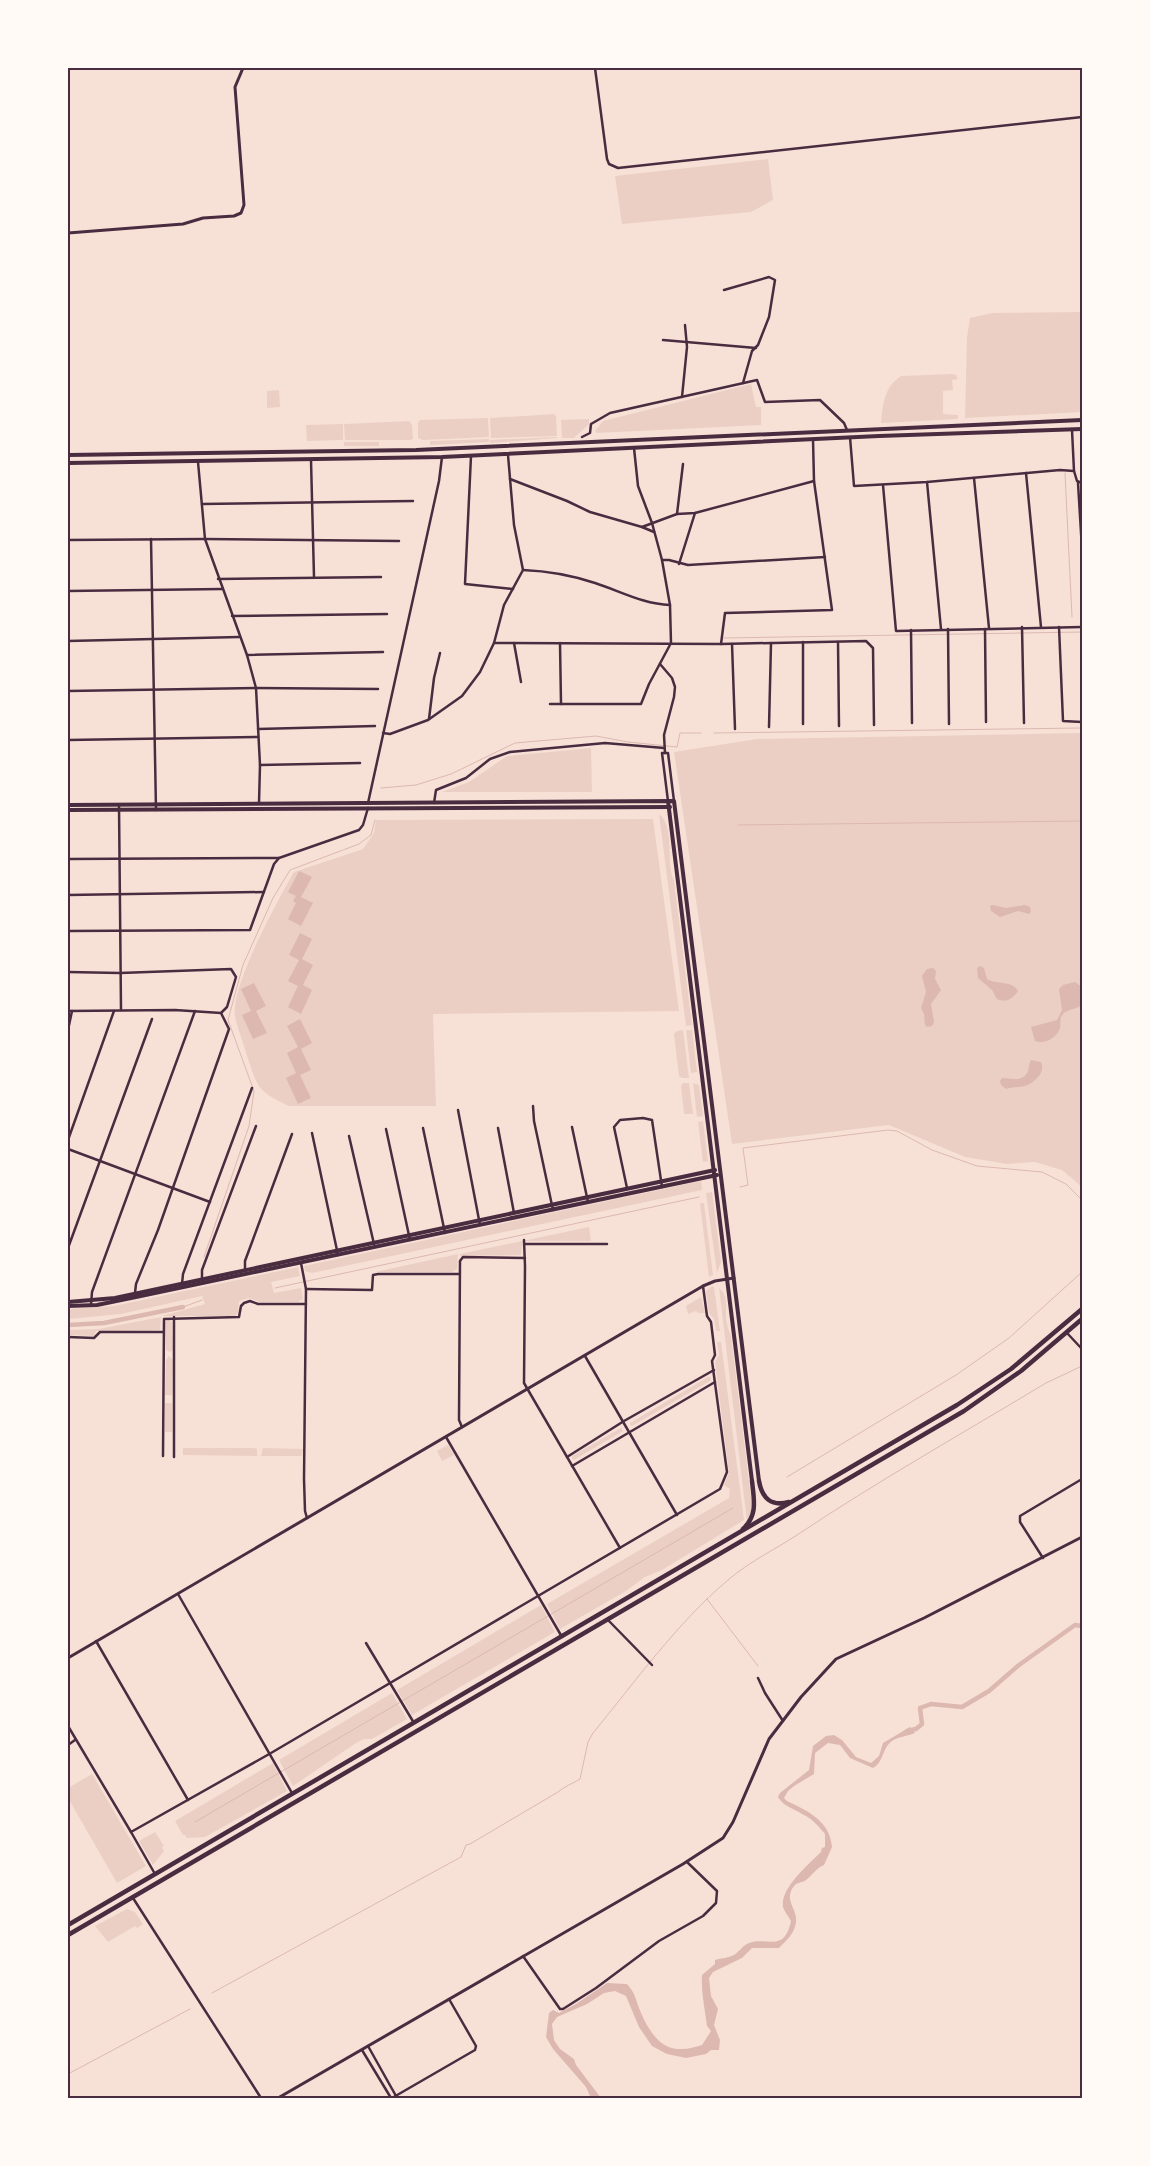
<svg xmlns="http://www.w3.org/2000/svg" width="1150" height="2166" font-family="Commissioner,sans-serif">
<rect width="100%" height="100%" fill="#f7e1d7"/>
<g fill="#ebcfc5">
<polygon points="768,159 773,200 751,212 622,224 615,176"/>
<polygon points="1082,312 1082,412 965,418 967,337 970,318 992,313"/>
<path d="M952,374L956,375L958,379L952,380L953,390L943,391V414L958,415V419L881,423C883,404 884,387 901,376Z"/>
<polygon points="751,384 756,407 761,407 761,425 596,433 595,431 603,421"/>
<polygon points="279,390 280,407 267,408 267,391"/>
<polygon points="554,414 556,416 557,436 491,438 490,418"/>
<polygon points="488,418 489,437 423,440 418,438 418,423 420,420"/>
<polygon points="589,419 589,424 574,438 562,438 561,420"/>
<polygon points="409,421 412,425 413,439 410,440 345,440 344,424"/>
<polygon points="343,424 343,440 307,441 306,425"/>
<polygon points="557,437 557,438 490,443 490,440"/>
<polygon points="489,439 489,442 430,445 430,441"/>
<rect x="344" y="442" width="35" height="4"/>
<polygon points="1082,733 1082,1187 1062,1170 1035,1162 1007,1164 965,1157 889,1125 732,1144 674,752 757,739"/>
<polygon points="591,748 592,792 442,792 469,782 507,756"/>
<path d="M659,814C676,828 665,861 674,881L692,1025L686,1026Z"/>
<path d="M653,819L679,1011L433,1014L436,1106H289C255,1090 258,1087 246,1053C243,1041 237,1028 235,1016C230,987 278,900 294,872L363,849L374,833L376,820Z"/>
<polygon points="683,1030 689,1078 682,1078 679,1076 674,1034 677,1031"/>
<polygon points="686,1030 692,1030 697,1072 691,1073"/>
<polygon points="689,1083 693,1114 684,1114 681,1086 683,1083"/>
<polygon points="693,1083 699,1085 703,1116 697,1117"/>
<polygon points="703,1121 708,1161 703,1162 698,1122"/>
<polygon points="701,1181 702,1190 312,1273 305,1271 304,1266"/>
<polygon points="712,1192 721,1262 717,1273 706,1193"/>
<polygon points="700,1203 704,1203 713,1275 709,1277"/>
<polygon points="589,1227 591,1241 523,1241 521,1255 460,1256 460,1254"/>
<polygon points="458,1254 457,1269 452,1272 375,1272"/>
<polygon points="298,1267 300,1276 271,1282 274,1293 301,1288 303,1299 298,1302 260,1302 249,1298 239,1301 238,1313 235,1316 162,1316 205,1304 202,1296 121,1314 68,1319 68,1309 114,1306"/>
<polygon points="712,1286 714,1287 720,1331 716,1331 714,1319 709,1313 706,1291"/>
<path d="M719,1288C728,1295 726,1305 726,1315C726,1323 728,1329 731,1336L752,1506L751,1514L747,1521Z"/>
<polygon points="701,1297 705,1313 698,1313 696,1311 688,1314 686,1306"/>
<polygon points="161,1317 160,1330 96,1331 94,1336 68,1335 68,1330 99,1329"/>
<polygon points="169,1320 172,1322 173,1350 170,1352 166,1350 165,1322"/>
<polygon points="717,1342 721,1342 744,1520 662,1570 645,1577 626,1591 560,1629 547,1604 729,1498 730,1489 724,1485 729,1473 715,1362 719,1355"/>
<polygon points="169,1356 173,1360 172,1395 165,1395 166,1360"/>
<polygon points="708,1377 711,1378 710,1381 632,1426 630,1425 630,1423"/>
<rect x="165" y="1403" width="7" height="29"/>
<polygon points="621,1428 623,1431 574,1460 572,1459 572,1456"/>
<polygon points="448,1445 454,1455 442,1461 437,1451"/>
<polygon points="183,1448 254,1448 257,1449 257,1456 183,1455"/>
<polygon points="263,1448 303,1449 302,1456 261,1456"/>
<polygon points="541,1605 555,1632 412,1715 397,1690"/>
<polygon points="392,1693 407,1719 372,1739 364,1739 356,1743 293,1786 279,1760"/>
<polygon points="273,1763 287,1791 205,1837 187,1838 185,1835 183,1835 175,1821"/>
<polygon points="92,1774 146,1866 117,1883 68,1798 68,1788"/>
<polygon points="155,1832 164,1846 162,1847 164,1851 153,1865 139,1841"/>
<polygon points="127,1909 135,1912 143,1924 137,1928 135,1926 108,1942 95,1926"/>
</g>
<g fill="#dcb8b0">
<polygon points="299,871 312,877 301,897 313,903 301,926 288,919 296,903 293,901 296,896 288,892"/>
<polygon points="993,905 1006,908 1025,905 1030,907 1031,912 1029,914 1018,911 1000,917 991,911 990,906"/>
<polygon points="300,933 312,939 302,959 313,965 303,985 312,990 301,1014 288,1007 298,986 288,981 299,960 289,955"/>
<path d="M980,966L984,968L987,979C997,985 1012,980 1018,991C1013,999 1006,1003 997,999L992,990L978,978L977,968Z"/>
<polygon points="933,968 936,971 935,979 941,990 931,1004 934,1022 932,1026 927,1027 925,1025 924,1014 921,1008 926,992 922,976 927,969"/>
<path d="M1075,982L1082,987V1005C1077,1009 1069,1009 1064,1013C1059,1017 1061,1022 1060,1028C1057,1038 1044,1045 1035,1041L1031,1027L1057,1020L1062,1010L1059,989L1063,985Z"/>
<polygon points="254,983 266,1006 256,1011 267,1033 253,1039 242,1015 251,1011 241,989"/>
<polygon points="300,1019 312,1043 301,1049 311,1070 300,1075 311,1098 298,1104 286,1078 296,1073 287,1053 298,1047 287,1026"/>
<path d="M1031,1060L1041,1062C1046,1072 1035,1082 1025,1086C1022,1087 1012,1087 1006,1089L1001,1085L1000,1081L1002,1078C1011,1078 1023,1083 1028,1071C1029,1067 1029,1063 1031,1060Z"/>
<path d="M910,1727L915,1733C908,1736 897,1737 892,1741C882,1748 884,1762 873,1768L850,1758L840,1745L828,1743L815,1753L814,1774L794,1786L788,1791L784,1798L787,1801C808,1811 830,1821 832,1847L824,1865C815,1869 813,1875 806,1880C802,1883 798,1882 795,1885C782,1899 798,1909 796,1922C795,1933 786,1941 779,1948H752L742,1958L713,1972L709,1978L711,1996L718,2009L714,2025L720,2040L719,2050H711L706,2054L686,2058L667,2054L652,2046L639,2027L626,1996L615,1991L604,1993L587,2004L557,2017L552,2024L554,2040L560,2049L574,2059L576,2065L601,2098H591L586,2087L553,2049L546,2037L549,2013L553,2010L559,2013L576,2004L607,1983L627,1984C635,1993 635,1997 639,2008C646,2026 659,2051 682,2049C689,2049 695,2047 702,2045L711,2031L707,2026C705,2009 701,1993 702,1975L715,1964V1960C722,1958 728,1958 734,1955C740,1951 742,1946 749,1943C766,1936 784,1954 791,1921C789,1917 784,1911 783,1907C780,1888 809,1864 821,1852L822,1848L825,1847V1834C819,1827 813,1819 804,1815C795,1809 784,1807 778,1797L780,1793L809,1770L813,1746L826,1736L834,1735L842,1740L856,1757L871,1763L879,1756L883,1743Z"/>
</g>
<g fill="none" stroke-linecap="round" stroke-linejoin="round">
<g stroke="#dcb8b0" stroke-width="1">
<polyline points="1065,473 1072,617"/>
<polyline points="724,638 1082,632"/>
<polyline points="714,733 1082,728"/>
<polyline points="381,788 416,785 451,774 515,743 596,736 628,742 677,747 680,733 701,733"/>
<polyline points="738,825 1082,821"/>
<polyline points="740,1187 748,1185 743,1148 888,1130 897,1131 932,1150 977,1166 1042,1172 1066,1184 1082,1200"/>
<polyline points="204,1257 249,1126 254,1091 228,1020 243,965 273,898 290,870 359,844 371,835 375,820"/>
<polyline points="275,1288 699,1197"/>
<polyline points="183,1307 202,1300"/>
<polyline points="787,1477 956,1375 1009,1338 1082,1272"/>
<polyline points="707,1599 758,1666"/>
<polyline points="195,1822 733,1508"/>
<path d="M212,1993L461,1857L466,1845L470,1844L558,1792C565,1786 572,1784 580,1779L588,1742L593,1733C635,1682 677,1623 728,1580C749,1562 774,1550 797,1535C878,1481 963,1433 1046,1383L1082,1366"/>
<polyline points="68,2074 190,2009"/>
</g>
<g stroke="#dcb8b0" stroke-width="4.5">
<polyline points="68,1325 104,1323 183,1307"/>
<polyline points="907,1731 916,1729 922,1724 920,1708 931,1704 962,1707 989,1691 1019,1665 1075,1625 1082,1626"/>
</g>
<g stroke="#4a2c40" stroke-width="2.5">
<polyline points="595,68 607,159 609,164 618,168 1082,117"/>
<polyline points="724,290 769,277 775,280 769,317 758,345 752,351 743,383"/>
<polyline points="663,340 756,348"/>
<polyline points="682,397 687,347 685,325"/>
<polyline points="1072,430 1074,471"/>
<polyline points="582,437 590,433 591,424 610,413 757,380 765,402 820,400 844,423 847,430"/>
<polyline points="850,437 854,486 927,482 1060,470 1074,471 1077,481 1082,483"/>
<polyline points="471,456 465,584 513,589"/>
<polyline points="311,460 314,577"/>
<polyline points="198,462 205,539 247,655 256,688 260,765 259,803"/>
<polyline points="1026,473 1041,627"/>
<polyline points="974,478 989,628"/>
<polyline points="510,479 567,501 590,512 642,527 677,514 695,513 814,481"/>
<polyline points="927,482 941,629"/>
<polyline points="1078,483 1082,549"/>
<polyline points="883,485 896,631 1082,627"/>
<polyline points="202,504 413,501"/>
<polyline points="677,514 683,464"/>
<polyline points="642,527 654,532"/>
<polyline points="151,539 156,810"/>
<polyline points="68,540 205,539 399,541"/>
<polyline points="662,560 669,560 688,565 825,557"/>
<polyline points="679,564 695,513"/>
<path d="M523,570C548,571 571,575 595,583C620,591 643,604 670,605"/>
<polyline points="218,579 381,577"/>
<polyline points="68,591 222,589"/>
<polyline points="232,616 387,614"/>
<polyline points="1022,627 1024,723"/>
<polyline points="1059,627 1063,721 1082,722"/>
<polyline points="948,629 949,724"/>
<polyline points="985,629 986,722"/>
<polyline points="911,630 912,723"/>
<polyline points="68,641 239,637"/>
<polyline points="803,642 803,724"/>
<polyline points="838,642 839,726"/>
<polyline points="494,643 721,644 866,641 873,648 874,725"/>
<polyline points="514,643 521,682"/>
<polyline points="560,643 561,704"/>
<polyline points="721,644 725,613 832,610 814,481 813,439"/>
<polyline points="732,644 735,729"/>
<polyline points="247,655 383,652"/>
<polyline points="660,664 672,678 675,687 674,697 664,735 665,753"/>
<polyline points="68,691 256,688 378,689"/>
<polyline points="550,704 641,704 649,684 671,643 670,605 662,560 652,523 638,486 634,448"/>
<polyline points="429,719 434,678 440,653"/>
<polyline points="769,727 771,643"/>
<polyline points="258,729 375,726"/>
<polyline points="383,733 390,734 428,720 462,696 480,672 494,643 504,605 523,570 514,525 508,455"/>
<polyline points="68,740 258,737"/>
<polyline points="260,765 360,763"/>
<polyline points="668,801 662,753 668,753 674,801"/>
<polyline points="368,803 439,481 442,457"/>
<polyline points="434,803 436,790 466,778 490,759 510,752 605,743 664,748"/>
<polyline points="119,805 121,1010"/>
<polyline points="68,859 279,858"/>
<polyline points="68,895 264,892"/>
<polyline points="68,931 250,930 274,864 279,858 359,830 363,825 368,808"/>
<polyline points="68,972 120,973 231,969 236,977 227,1007 221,1013"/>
<polyline points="68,1011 175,1010 221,1013 229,1029 158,1230 136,1284 135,1293"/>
<polyline points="68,1030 72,1011"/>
<polyline points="533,1106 534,1121 553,1210"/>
<polyline points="458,1110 480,1225"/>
<polyline points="572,1127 588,1202"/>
<polyline points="423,1128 445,1233"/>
<polyline points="498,1128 514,1213"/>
<polyline points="386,1129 410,1240"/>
<polyline points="312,1133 338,1255"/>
<polyline points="349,1136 374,1244"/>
<polyline points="68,1140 114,1011"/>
<polyline points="68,1149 210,1202"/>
<polyline points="627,1188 614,1127 620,1120 643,1118 652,1120 662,1187"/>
<polyline points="524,1240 525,1266 524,1383 620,1548"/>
<polyline points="525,1244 607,1244"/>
<polyline points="68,1248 152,1019"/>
<polyline points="301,1263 306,1289 304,1479 305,1511 307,1518"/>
<polyline points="245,1271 245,1261 292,1134"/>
<polyline points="202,1279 202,1270 256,1126"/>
<polyline points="182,1284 183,1274 252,1088"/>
<polyline points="306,1289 372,1290 373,1275 378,1274 459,1274"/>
<polyline points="91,1305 92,1292 195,1011"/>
<polyline points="174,1317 174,1457"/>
<polyline points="1067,1333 1082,1349"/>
<polyline points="68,1337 94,1338 100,1332 163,1332"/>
<polyline points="585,1356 677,1515"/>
<polyline points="462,1427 459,1420 460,1261 463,1257 525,1258"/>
<polyline points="446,1437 562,1637"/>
<polyline points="163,1456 164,1319 239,1317 241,1306 244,1303 250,1301 258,1304 306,1304"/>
<polyline points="567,1457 624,1421 714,1370"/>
<polyline points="572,1466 715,1382"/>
<polyline points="1043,1558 1020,1522 1020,1516 1082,1479"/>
<polyline points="178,1594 292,1793"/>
<polyline points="608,1620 652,1665"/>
<polyline points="96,1641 188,1800"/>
<polyline points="366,1643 414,1723"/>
<polyline points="758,1678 765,1693 783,1721"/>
<polyline points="68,1726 131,1832 271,1753 720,1489 727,1472 712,1361 715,1355 711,1322 707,1316 703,1286"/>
<polyline points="68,1745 75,1740"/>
<polyline points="131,1832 155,1874"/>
<polyline points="133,1898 261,2098"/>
<polyline points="523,1956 560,2009 563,2009 596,1988 659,1941 703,1916 716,1903 717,1891 687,1862"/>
<polyline points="368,2046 396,2096"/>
<polyline points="362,2050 391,2098"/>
<polyline points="392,2098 475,2050 476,2046 449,1999"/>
</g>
<g stroke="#4a2c40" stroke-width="3">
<polyline points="68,233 183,224 203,218 234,216 241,213 244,205 235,87 243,68"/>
<polyline points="68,1658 703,1286 715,1281 734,1278"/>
<polyline points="278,2098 683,1864 723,1838 733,1822 769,1739 801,1697 836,1659 924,1618 1082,1537"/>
</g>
<g stroke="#4a2c40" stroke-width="4">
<polyline points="668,801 752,1481"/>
<polyline points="68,805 674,801 759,1481"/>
<polyline points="68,810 670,807"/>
<polyline points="68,1302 115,1298 715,1170"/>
<polyline points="68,1306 97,1305 136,1297 717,1175"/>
</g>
<g stroke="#4a2c40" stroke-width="4">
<polyline points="68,455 416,450 1082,420"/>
<polyline points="68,463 442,457 879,436 1082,429"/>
</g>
<g stroke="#4a2c40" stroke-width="4.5">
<path d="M759,1481C762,1498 771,1507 789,1502"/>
<path d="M743,1529C758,1515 754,1500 752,1481"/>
<polyline points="68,1925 957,1405 1011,1369 1082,1309"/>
<polyline points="68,1935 964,1411 1021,1371 1082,1319"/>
</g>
</g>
<rect width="1150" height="2166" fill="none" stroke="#fffaf5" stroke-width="138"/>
<rect x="69" y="69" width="1012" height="2028" fill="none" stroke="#4a2c40" stroke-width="2"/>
</svg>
